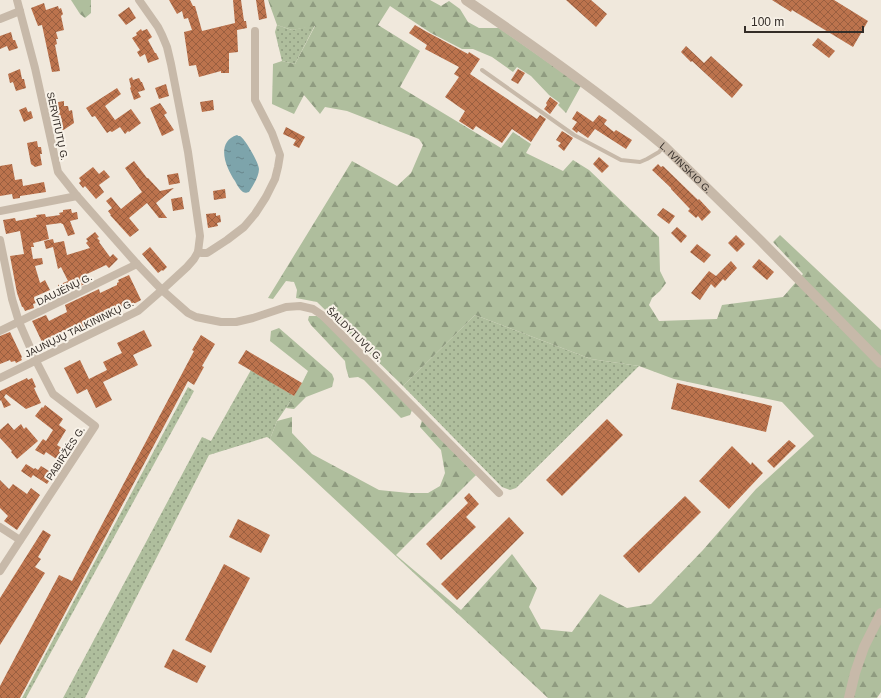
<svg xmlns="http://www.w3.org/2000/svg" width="881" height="698" font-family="Arial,sans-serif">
<defs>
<pattern id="grass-dots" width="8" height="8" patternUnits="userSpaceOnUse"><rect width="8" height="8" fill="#afbe9d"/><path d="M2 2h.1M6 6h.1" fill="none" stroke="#8f9b80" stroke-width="1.8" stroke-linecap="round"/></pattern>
<pattern id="forest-firs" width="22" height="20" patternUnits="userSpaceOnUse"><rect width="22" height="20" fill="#afbe9d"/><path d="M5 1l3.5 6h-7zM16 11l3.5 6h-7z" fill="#8f9b80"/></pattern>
<pattern id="water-ripples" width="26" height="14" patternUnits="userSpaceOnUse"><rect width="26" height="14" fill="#7da4ab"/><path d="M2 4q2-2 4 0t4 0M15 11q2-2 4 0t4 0" fill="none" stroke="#67868b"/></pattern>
<pattern id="building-cross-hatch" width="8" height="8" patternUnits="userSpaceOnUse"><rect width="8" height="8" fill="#bc734d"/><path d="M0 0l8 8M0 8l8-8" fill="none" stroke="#9a5f40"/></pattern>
</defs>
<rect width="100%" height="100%" fill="#f0e8dc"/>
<g fill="url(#grass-dots)">
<polygon points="277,25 292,30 315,25 295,64 282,61 275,32"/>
<polygon points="475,315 591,359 639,366 516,488 510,490 502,487 403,386"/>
<polygon points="251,370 294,396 277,421 270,439 267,437 209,455 85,698 63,698 202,437 211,441"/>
<polygon points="188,387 194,391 26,698 22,698"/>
</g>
<g fill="url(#forest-firs)">
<polygon points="71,0 91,0 91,13 85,18 80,14"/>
<polygon points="268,0 430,0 441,6 449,1 460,9 468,22 479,28 499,28 566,75 581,86 566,113 558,105 560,103 549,95 531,76 517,67 513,72 492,57 473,49 462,49 431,33 390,6 378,25 420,51 400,87 501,148 513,132 531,144 526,153 563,171 573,160 589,170 659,237 660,271 666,283 660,291 652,298 649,305 659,321 717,319 722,305 783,297 803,274 773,242 780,235 881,330 881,692 877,698 548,698 270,439 277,421 292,417 292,433 312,454 379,490 409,493 428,493 440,486 445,473 441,450 420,427 422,420 476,475 396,555 461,610 512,554 537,588 529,607 541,629 572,632 600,594 627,608 651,604 703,550 756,489 814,436 782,402 674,379 639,366 591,359 475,315 403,386 317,302 296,298 297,290 294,282 286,281 273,299 268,298 352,161 397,186 411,173 423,145 419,139 347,111 325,107 320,114 304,95 294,114 272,104 273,64 282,61 295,64 315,26 292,30 277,25"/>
<polygon points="309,316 317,316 326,323 412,410 410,415 401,418 364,380 358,377 349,378 346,368 345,361 311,325 308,320"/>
<polygon points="279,328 332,374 334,379 332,387 306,397 294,409 286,408 302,383 308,371 270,341 271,331"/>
</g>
<path fill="url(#water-ripples)" d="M237,135C238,136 239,136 240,136C245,139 259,163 259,169C259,176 253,186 249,192C246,193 245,193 243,192C240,190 237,185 235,181C226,168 215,142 237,135Z"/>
<g fill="url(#building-cross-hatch)">
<polygon points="169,0 190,0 193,6 195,6 202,31 235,23 233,0 241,0 244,21 246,21 247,28 237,30 238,52 229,53 229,73 221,73 221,71 199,77 196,65 189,66 184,32 192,30 188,18 184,19 182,11 177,14"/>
<polygon points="256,0 264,0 267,18 259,20"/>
<polygon points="566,0 591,0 607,14 596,27"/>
<polygon points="772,0 834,0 868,21 853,47 792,10 791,12"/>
<polygon points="44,3 46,10 58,6 59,9 61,8 63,14 61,16 64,30 56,32 58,39 56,39 57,44 55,45 60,71 52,72 42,25 38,26 31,8"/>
<polygon points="129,7 136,18 126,25 118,15"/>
<polygon points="415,25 427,32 468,54 469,52 480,59 470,74 537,119 540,115 546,119 531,142 512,129 502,143 476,126 473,130 459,121 465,111 445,97 459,77 454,74 459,67 425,49 427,45 409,33"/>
<polygon points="141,29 142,31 147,29 152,37 148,40 155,53 156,53 159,59 148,63 145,54 140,57 137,52 140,50 132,38 137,35 136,33"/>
<polygon points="11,32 13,40 15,40 18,48 9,51 7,46 0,49 0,36"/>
<polygon points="818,38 835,51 829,58 812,45"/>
<polygon points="686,46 704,63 711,56 743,85 732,98 692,61 691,62 681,52"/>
<polygon points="20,69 22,79 24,79 26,88 16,91 13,82 10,83 8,74 15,71"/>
<polygon points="518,69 525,73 518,84 511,80"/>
<polygon points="132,77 133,80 139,78 141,82 142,82 145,90 138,92 141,97 134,100 130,88 131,87 129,79"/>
<polygon points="166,84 169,96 159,99 155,88"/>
<polygon points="117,88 121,94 105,106 115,120 131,109 141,123 129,132 128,131 125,134 120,127 112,132 110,131 107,133 95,116 92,117 86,108"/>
<polygon points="550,97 558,103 550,114 544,109 547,105 546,103"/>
<polygon points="213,100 214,110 202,112 200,102"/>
<polygon points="64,101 64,106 68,106 69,111 72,110 74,123 62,131 60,121 56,122 53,103"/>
<polygon points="160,103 167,113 164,115 174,130 162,136 150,108"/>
<polygon points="26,107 28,112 31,111 33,118 24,122 19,110"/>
<polygon points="577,111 593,122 599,115 607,120 604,124 614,132 616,130 632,140 626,149 595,129 588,138 578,131 577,133 572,129 577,122 572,119"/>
<polygon points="286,127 305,137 299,148 293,145 296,140 283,134"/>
<polygon points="562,131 573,138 564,151 558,146 561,143 556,140"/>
<polygon points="37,141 38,147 41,147 42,154 40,154 42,165 35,167 31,164 27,143"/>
<polygon points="599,157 609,166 602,173 593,164"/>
<polygon points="134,161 147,178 148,178 160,191 174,188 156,203 167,218 159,218 147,203 129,218 139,230 130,237 110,215 111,215 108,211 112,208 106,201 111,197 121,209 142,192 125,168"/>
<polygon points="12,164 15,180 22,179 23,186 44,182 46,192 20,196 20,198 13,199 12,194 0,196 0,166"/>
<polygon points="658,164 661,167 663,166 698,200 699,199 711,212 702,221 698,216 696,218 688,211 690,209 671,189 671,188 652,170"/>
<polygon points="93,167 99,174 104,170 110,177 99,185 104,192 96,199 85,186 83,188 79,183 81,181 79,178"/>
<polygon points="178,173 180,183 169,185 167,175"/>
<polygon points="225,189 226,198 214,200 213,191"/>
<polygon points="182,197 184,209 173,211 171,199"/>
<polygon points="663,208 675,216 669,224 657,215"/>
<polygon points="71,209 72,213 77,212 78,219 70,221 75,234 68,236 63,224 62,224 61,223 46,225 49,239 33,243 34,247 31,247 33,259 42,258 43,264 35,266 40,283 45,280 50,290 34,297 36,303 33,304 34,308 25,311 23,307 22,307 17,293 10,256 24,254 20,231 6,234 3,220 15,218 16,221 37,217 36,215 45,214 46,217 60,215 59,213 63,212 63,210"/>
<polygon points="216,213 216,216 220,215 221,222 217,223 218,226 208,228 206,214"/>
<polygon points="677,227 687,236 681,243 671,233"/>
<polygon points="95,232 99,237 97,238 100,241 99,242 110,257 113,254 118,259 109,268 106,265 87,274 91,281 61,295 58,285 68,281 61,267 58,269 53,247 46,249 44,241 53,239 54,243 64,241 67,255 90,248 86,243 88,241 86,239"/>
<polygon points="736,235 745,244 737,252 728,243"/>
<polygon points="697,244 711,255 704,263 690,252"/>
<polygon points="150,247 167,267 163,271 162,270 158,273 142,254"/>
<polygon points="759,259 774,272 767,280 752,267"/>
<polygon points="731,261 737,268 725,281 723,279 715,288 711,284 700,300 691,293 709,271 716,276"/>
<polygon points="129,275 141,300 130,306 129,303 105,313 107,316 78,330 76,326 72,328 72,327 53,337 55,341 44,346 32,321 46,315 49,321 67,312 65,305 99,289 100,293 117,285 117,283 119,282 118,280"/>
<polygon points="144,330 152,346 133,355 138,365 103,382 112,400 96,408 87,389 77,394 64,368 80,360 89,379 107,370 103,362 122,353 117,343"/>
<polygon points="10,332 22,357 21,358 22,360 16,363 15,361 11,362 10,360 0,364 0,336"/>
<polygon points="201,335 215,344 202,366 204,367 194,385 188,381 20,698 0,698 0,686 59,575 72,581 194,351 192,350"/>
<polygon points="246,350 302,383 294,396 238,363"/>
<polygon points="27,378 28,380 32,378 36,387 34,388 41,403 26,409 6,394 4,397 11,405 4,408 1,400 0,401 0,391"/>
<polygon points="677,383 772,406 766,432 671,409"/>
<polygon points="45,405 63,419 59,425 66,430 57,445 68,452 61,462 46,452 44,455 35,450 43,439 46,441 53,430 35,416 42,407 43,408"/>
<polygon points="607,419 623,435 562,496 546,480"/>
<polygon points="8,423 14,430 21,424 24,429 26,427 38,441 17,459 11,452 12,451 0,438 0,430"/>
<polygon points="789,440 796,446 774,468 767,461"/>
<polygon points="732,446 751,465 752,462 763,473 729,509 699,481"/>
<polygon points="26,464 34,469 35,468 38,470 41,466 54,474 47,484 33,475 31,478 21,471"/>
<polygon points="0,480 9,489 13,484 27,494 31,488 40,495 17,530 4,521 8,516 0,508"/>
<polygon points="469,493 479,504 466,517 476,527 441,560 426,544 468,503 464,498"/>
<polygon points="685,496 701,512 639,573 623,556"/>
<polygon points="509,517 524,533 457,600 441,584"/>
<polygon points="238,519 270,535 261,553 229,537"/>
<polygon points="43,530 51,535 38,557 41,559 35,567 45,573 0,645 0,598"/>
<polygon points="224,564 250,578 211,653 185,640"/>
<polygon points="173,649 206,666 197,683 164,667"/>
</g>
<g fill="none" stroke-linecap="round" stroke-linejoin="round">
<polyline stroke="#c7b9a9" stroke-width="4" points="482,70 574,135 621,160 640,162 647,159 659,152 664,146"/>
<g stroke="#c7b9a9" stroke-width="8">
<polyline points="17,0 35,68 58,172 77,196 137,264 162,290 188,313 196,317 221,322 236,322 253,318 286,307 300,306 313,309 322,315 499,493"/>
<polyline points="0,19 20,11"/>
<polyline points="0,211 77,196"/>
<polyline points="0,240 12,299 19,322 36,361 53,394 95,426 0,571"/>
<polyline points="198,252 202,253 207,253 227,240 244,227 255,214 266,197 275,179 278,167 280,155 272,133 255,100 255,31"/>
<polyline points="0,331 137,264"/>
<polyline points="0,378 138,311 162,290 187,267 194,259 198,252 200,236 188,152 171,64 167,47 162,35 158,27 139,0"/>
<polyline points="0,527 20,540"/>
</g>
<g stroke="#c7b9a9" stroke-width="10">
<path id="s1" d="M466,0C534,46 601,93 664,146L761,241L881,363"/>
<polyline points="849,698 855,673 864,647 881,613"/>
</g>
</g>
<g text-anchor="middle" stroke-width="4" stroke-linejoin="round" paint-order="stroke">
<g font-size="10" fill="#342d28" stroke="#f8f2e8">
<text transform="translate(58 126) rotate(78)" y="4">SERVITUTŲ G.</text>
<text dy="4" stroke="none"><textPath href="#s1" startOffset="277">L. IVINSKIO G.</textPath></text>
<text transform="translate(64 289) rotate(-26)" y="4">DAUJĖNŲ G.</text>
<text transform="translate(79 328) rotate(-26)" y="4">JAUNŲJŲ TALKININKŲ G.</text>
<text transform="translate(355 334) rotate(44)" y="4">ŠALDYTUVŲ G.</text>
<text transform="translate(65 453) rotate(-57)" y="4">PABIRŽĖS G.</text>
</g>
</g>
<path d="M745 26v6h118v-6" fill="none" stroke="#342d28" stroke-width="2"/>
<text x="751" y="26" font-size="12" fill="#342d28" stroke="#f8f2e8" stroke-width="3" paint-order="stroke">100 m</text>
</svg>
